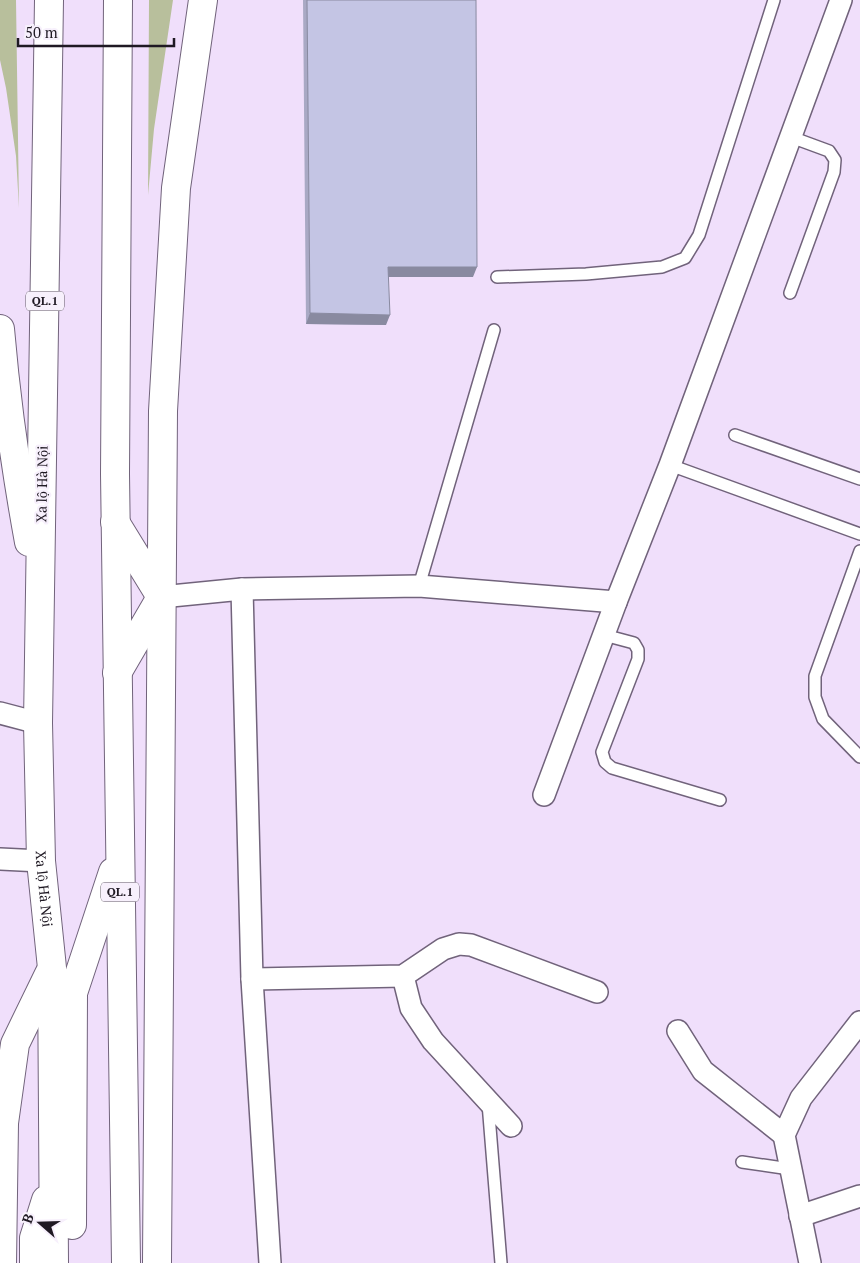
<svg xmlns="http://www.w3.org/2000/svg" width="860" height="1263" font-family="'PT Serif',serif">
<rect width="100%" height="100%" fill="#f0dffb"/>
<g fill="#b8bf9c">
<polygon points="0,0 16,0 19,208 16,156 6,88 0,60"/>
<polygon points="149,0 173,0 154,129 148,195"/>
</g>
<g fill="none" stroke-linecap="round" stroke-linejoin="round">
<defs>
<g id="service">
<polyline points="497,277 586,274 662,267 685,258 699,235 774,0"/>
<polyline points="790,293 834,172 835,160 829,151 791,137"/>
<polyline points="735,435 860,479"/>
<polyline points="670,465 860,534"/>
<polyline points="860,551 815,676 815,697 823,719 860,757"/>
<polyline points="419,586 494,330"/>
<polyline points="604,635 634,643 638,650 638,659 602,752 605,762 612,768 720,800"/>
<polyline points="488,1103 501,1263"/>
<polyline points="742,1162 790,1169"/>
</g>
<g id="minor">
<polyline points="242,589 252,979 270,1263"/>
<polyline points="161,597 242,589 419,586 616,602 670,465 841,0"/>
<polyline points="0,713 38,723"/>
<polyline points="544,795 616,602"/>
<polyline points="0,859 41,861"/>
<polyline points="403,976 411,1008 433,1041 511,1126"/>
<polyline points="252,979 403,976 443,949 459,944 471,945 597,992"/>
<polyline points="678,1031 703,1071 784,1135"/>
<polyline points="800,1216 860,1196"/>
<polyline points="810,1263 784,1135 801,1098 860,1022"/>
</g>
<g id="trunk">
<path id="s1" d="M49,0L38,723L41,861L52,968L54,1263"/>
<polyline points="118,0 115,474 126,1263"/>
<path d="M0,329C6,400 16,471 29,542"/>
<polyline points="115,522 161,597"/>
<polyline points="117,673 160,599"/>
<polyline points="72,1225 73,993 113,872"/>
<polyline points="2,1263 4,1123 15,1044 49,974"/>
<polyline points="34,1263 34,1238 46,1200"/>
<polyline points="157,1263 163,411 176,188 203,0"/>
</g>
</defs>
<use href="#service" stroke="#71637b" stroke-width="14"/>
<use href="#minor" stroke="#71637b" stroke-width="24"/>
<use href="#trunk" stroke="#71637b" stroke-width="30"/>
<use href="#service" stroke="#fff" stroke-width="11"/>
<use href="#minor" stroke="#fff" stroke-width="21"/>
<use href="#trunk" stroke="#fff" stroke-width="28"/>
</g>
<polygon fill="#a9a9c4" points="303,0 476,0 473,277 388,277 386,325 306,324"/>
<g fill="#898aa0">
<polygon points="388,267 477,267 473,277 384,277"/>
<polygon points="310,313 390,315 386,325 306,324"/>
</g>
<polygon fill="#c4c5e4" stroke="#898aa0" points="307,0 476,0 477,267 388,267 390,315 310,313"/>
<g text-anchor="middle" stroke-width="4.5" stroke-linejoin="round" paint-order="stroke">
<g fill="#f7f0fc" stroke="#605a64" stroke-width="1">
<rect x="26" y="291.5" width="38" height="19" rx="4"/>
<rect x="101" y="882.5" width="38" height="19" rx="4"/>
</g>
<g font-size="12" font-weight="bold" fill="#1f1923">
<text x="45" y="305">QL.1</text>
<text x="120" y="896">QL.1</text>
</g>
<g font-size="14" fill="#1f1923" stroke="#f7f0fc">
<text transform="translate(42 484) rotate(-89)" y="5">Xa lộ Hà Nội</text>
<text dy="5" stroke="none"><textPath href="#s1" startOffset="889">Xa lộ Hà Nội</textPath></text>
</g>
</g>
<g transform="translate(40 1223) rotate(290)" stroke="#f7f0fc" stroke-width="4" paint-order="stroke">
<path d="M0-4L9 19L0 12L-9 19Z" fill="#1f1923"/>
<text y="-8" font-size="14" font-weight="bold" text-anchor="middle" fill="#1f1923">B</text>
</g>
<path d="M18 38v8h156v-8" fill="none" stroke="#1f1923" stroke-width="2.5"/>
<text x="25" y="38" font-size="15" fill="#1f1923" stroke="#f7f0fc" stroke-width="4" paint-order="stroke">50 m</text>
</svg>
